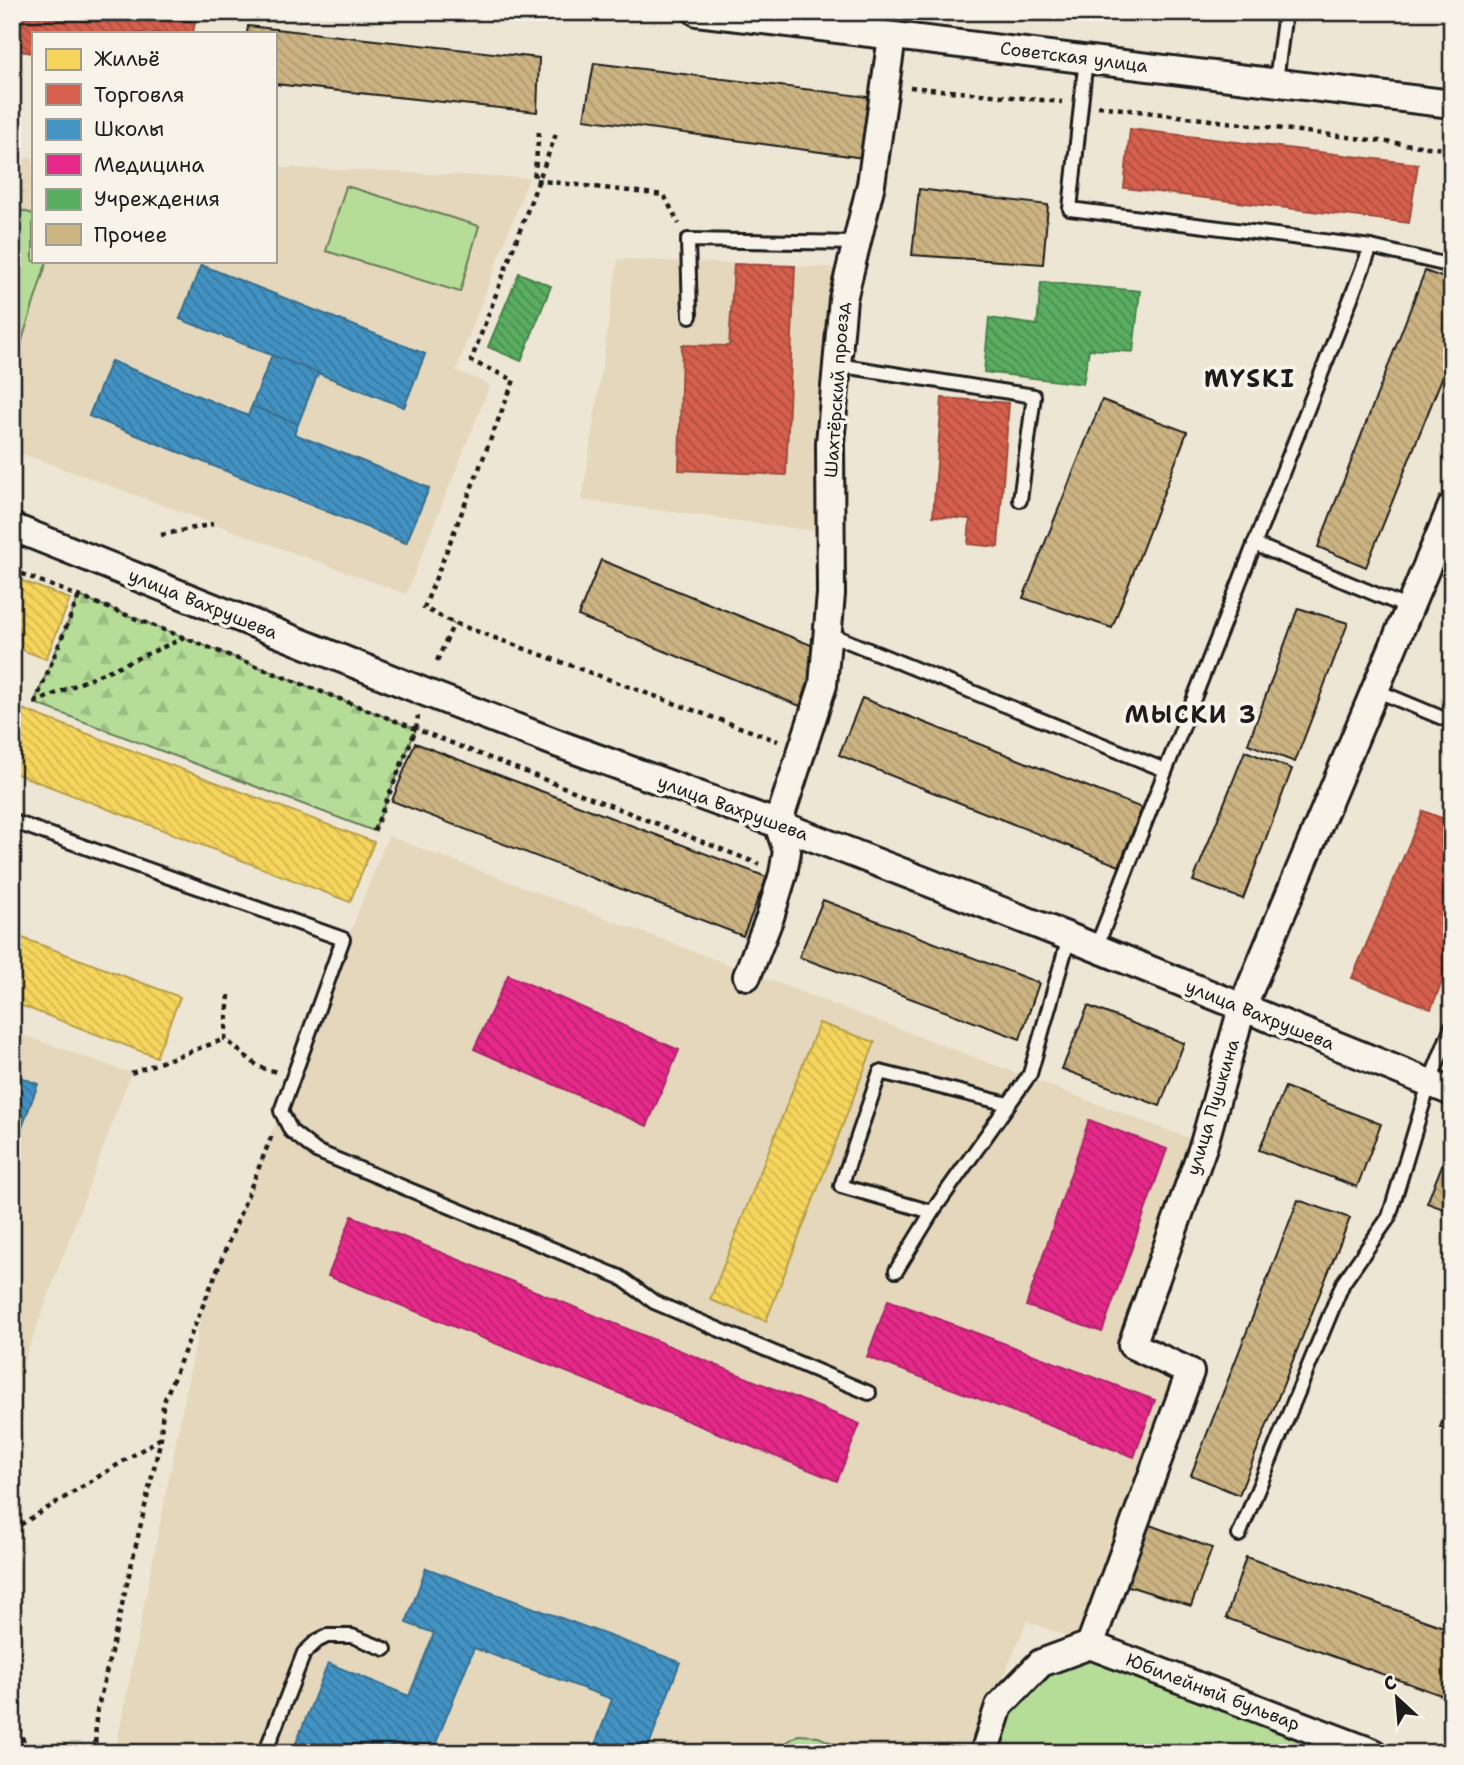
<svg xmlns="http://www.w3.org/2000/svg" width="1464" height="1765" font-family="'Shantell Sans',sans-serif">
<defs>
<pattern id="forest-firs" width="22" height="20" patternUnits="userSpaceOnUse" patternTransform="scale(1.75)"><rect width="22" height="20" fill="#b5dd98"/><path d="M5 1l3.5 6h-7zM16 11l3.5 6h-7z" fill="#9bbd82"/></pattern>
<pattern id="homes-back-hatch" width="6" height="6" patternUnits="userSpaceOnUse" patternTransform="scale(1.75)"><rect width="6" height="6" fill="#f6d55c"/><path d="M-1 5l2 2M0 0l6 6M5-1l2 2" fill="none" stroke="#d2b64f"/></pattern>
<pattern id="shops-back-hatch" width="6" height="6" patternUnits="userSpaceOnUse" patternTransform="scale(1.75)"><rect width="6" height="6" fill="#d6604d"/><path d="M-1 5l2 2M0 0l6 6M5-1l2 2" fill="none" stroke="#ad4e3f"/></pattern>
<pattern id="schools-back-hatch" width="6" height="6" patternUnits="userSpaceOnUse" patternTransform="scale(1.75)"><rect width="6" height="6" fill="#4393c3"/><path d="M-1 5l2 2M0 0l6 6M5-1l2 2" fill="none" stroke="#37779e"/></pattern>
<pattern id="health-back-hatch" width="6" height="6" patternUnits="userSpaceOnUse" patternTransform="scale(1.75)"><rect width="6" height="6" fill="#e7298a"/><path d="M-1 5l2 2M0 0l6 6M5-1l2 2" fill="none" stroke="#ba2270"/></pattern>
<pattern id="public-back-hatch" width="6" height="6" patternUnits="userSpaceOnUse" patternTransform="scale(1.75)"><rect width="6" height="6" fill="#5aae61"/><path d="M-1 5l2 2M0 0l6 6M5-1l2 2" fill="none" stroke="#4a8d4f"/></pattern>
<pattern id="building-back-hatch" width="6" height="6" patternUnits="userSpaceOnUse" patternTransform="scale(1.75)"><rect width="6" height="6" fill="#cbb382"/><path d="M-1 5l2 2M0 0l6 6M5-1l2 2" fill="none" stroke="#ae9970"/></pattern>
</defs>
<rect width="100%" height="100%" fill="#eee6d4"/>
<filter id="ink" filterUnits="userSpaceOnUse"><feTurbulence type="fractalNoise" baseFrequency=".0143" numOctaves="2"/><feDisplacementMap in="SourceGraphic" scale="14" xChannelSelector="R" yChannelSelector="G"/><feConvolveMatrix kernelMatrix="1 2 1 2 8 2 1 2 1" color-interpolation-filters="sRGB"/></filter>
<g filter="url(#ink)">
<g fill="#e4d7bb">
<polygon points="33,157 33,261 275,261 275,167 529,178 456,370 490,385 406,594 12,450 12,160"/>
<polygon points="618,259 850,268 830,533 582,500"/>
<polygon points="388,836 1204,1144 1132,1345 1190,1372 1090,1645 1027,1621 971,1753 115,1753 202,1309"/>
<polygon points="12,1031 131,1073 12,1394"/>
</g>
<polygon fill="url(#forest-firs)" stroke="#687c5a" stroke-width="2" points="79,596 416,729 374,831 34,703"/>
<g fill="#b5dd98" stroke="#687c5a" stroke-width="2">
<polygon points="346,186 479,226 460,292 326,251"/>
<polygon points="12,207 33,214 33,261 47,261 12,372"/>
<polygon points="1090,1645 1374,1753 984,1753 999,1706"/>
<polygon points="798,1735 816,1736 856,1753 783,1753 787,1742"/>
</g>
<g fill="url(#homes-back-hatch)" stroke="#b59e49" stroke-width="2">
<polygon points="12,577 70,599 46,659 12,646"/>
<polygon points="22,709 374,842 350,902 12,772 12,732"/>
<polygon points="12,934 180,997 156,1057 12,1002"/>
<polygon points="819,1023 875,1042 766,1321 710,1300"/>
</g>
<g fill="url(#shops-back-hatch)" stroke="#9e4c3e" stroke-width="2">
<polygon points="12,12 131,12 195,22 193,33 33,33 33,53 12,50"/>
<polygon points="1130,129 1418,164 1409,223 1124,188"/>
<polygon points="734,264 795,266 786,475 679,470 682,345 729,346"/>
<polygon points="942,398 1009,403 998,547 968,544 970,519 933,516"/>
<polygon points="1423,811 1452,822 1452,957 1431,1009 1352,978"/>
</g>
<g fill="url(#schools-back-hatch)" stroke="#376f91" stroke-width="2">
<polygon points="201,265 425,354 404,407 318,373 294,434 429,488 406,543 89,416 111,361 248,416 272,355 180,319"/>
<polygon points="201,265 425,354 404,407 180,319"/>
<polygon points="272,355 318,373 298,424 252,406"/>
<polygon points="111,361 248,416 252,406 298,424 294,434 429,488 406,543 89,416"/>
<polygon points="12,1074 38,1084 20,1133 12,1131"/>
<polygon points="426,1568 680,1662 646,1753 592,1753 612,1699 474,1648 432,1753 292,1753 328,1663 409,1696 434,1633 406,1623"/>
</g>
<g fill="url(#health-back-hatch)" stroke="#aa2569" stroke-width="2">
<polygon points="508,975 679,1050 647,1126 474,1049"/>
<polygon points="1089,1120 1167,1149 1102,1332 1026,1306"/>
<polygon points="352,1216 860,1424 837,1481 328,1276"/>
<polygon points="888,1300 1155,1400 1134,1457 867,1357"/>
</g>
<g fill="url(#public-back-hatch)" stroke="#47824c" stroke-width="2">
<polygon points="519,273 551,286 521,361 488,347"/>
<polygon points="1041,282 1140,291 1133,352 1089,349 1083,384 984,372 989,318 1037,325"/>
</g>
<g fill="url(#building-back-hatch)" stroke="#1c1c1c" stroke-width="2">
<polygon points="248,26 539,58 537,112 275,84 275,33 247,33"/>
<polygon points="594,63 869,97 864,158 584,119"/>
<polygon points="919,189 1048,205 1043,264 912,255"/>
<polygon points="1425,271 1452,281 1452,353 1366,567 1318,547"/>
<polygon points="1102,400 1187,432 1112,628 1023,598"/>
<polygon points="601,560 821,649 800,706 578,616"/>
<polygon points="1298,608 1348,623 1295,762 1248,744"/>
<polygon points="862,698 1142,808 1119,866 839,755"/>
<polygon points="415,743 767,877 743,936 392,801"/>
<polygon points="1245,751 1292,769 1243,899 1193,881"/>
<polygon points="823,900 1039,983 1020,1039 799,957"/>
<polygon points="1088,1006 1184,1043 1160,1106 1062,1069"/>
<polygon points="1285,1087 1381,1124 1357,1187 1259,1150"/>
<polygon points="1450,1145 1452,1146 1452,1212 1427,1203"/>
<polygon points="1298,1200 1350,1218 1239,1495 1191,1475"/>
<polygon points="1452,1396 1452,1432 1440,1427"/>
<polygon points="1147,1524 1212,1548 1191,1606 1126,1585"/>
<polygon points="1246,1557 1452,1630 1452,1699 1226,1618"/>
</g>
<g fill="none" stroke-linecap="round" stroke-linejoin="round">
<defs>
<g id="service">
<polyline points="1086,58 1070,209 1371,247 1096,948"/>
<polyline points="1276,81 1285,12"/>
<polyline points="1371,247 1452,266"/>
<polyline points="690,316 688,240 856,243"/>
<polyline points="837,365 1034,396 1020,500"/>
<polyline points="1254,544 1409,608"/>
<polyline points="827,633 1165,770"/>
<polyline points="1375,690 1452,722"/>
<polyline points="12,821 343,939 281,1111 291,1131 316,1151 620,1277 654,1302 869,1393"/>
<polyline points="932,1212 841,1186 880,1072 1008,1104"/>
<polyline points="896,1271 932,1212 1030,1074 1069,937"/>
<polyline points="1239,1535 1343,1283 1389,1217 1429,1084 1452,1026"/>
<polyline points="265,1753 304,1653 317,1641 327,1636 352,1636 385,1649"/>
</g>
<g id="minor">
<polyline points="697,12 1452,104"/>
<polyline points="12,527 422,691 559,744 778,824 1069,937 1452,1092"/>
<polyline points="747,976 770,917 783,874 787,851 778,824 823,685 831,594 830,443 843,299 871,184 892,37"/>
<polyline points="1090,1645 1190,1372 1132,1345 1204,1144 1242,1008 1452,506"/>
<polyline points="1090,1645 1374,1753"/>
<polyline points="984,1753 999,1706 1041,1663 1090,1645"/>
</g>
</defs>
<use href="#service" stroke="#1c1c1c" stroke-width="18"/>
<use href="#minor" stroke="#1c1c1c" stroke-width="32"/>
<g stroke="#1c1c1c" stroke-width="4.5" stroke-dasharray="5 5" stroke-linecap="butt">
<polyline points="910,87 1062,102"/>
<polyline points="1098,106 1452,150"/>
<polyline points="539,132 534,180 664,195 679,224"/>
<polyline points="556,134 471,361 514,380 424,608 454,623 778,741"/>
<polyline points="161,535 213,524"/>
<polyline points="12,570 759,864"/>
<polyline points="437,661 454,623"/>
<polyline points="34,703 184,638"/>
<polyline points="35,703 79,596"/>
<polyline points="374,831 416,729 418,716"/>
<polyline points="229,995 225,1039 259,1067 277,1072"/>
<polyline points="131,1073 225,1039"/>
<polyline points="12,1530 161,1438"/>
<polyline points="12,1720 18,1726 28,1753"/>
<polyline points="95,1753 96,1716 161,1438 163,1404 272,1135"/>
</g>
<use href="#service" stroke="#f7f3e8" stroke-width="12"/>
<use href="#minor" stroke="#f7f3e8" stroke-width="26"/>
</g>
</g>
<g text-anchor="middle" stroke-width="7" stroke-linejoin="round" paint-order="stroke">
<g font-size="18" fill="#1c1c1c" stroke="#f7f3e8">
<text transform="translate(1074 57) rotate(7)" y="6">Советская улица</text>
<text transform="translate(837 390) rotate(-86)" y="6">Шахтёрский проезд</text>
<text transform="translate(203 604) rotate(22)" y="6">улица Вахрушева</text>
<text transform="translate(733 808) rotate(20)" y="6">улица Вахрушева</text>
<text transform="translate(1260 1015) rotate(22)" y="6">улица Вахрушева</text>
<text transform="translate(1213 1107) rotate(-73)" y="6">улица Пушкина</text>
<text transform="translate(1213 1692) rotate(21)" y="6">Юбилейный бульвар</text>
</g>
<g font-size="24" font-weight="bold" letter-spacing="2" fill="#1c1c1c" stroke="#f7f3e8">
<text x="1250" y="387">MYSKI</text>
<text x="1191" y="723">МЫСКИ 3</text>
</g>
</g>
<rect width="1464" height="1765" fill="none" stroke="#f7f3e8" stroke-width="42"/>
<rect x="21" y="21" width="1422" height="1723" fill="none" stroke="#1c1c1c" stroke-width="2.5" filter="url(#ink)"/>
<rect x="32" y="32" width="245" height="231" fill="#f7f3e8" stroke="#9f9d96" stroke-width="2"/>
<rect x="46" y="49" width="35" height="21" fill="#f6d55c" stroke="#9f9d96" stroke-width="2"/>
<text x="94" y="66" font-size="21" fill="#1c1c1c">Жильё</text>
<rect x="46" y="84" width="35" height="21" fill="#d6604d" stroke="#9f9d96" stroke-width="2"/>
<text x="94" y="102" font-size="21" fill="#1c1c1c">Торговля</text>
<rect x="46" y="119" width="35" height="21" fill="#4393c3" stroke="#9f9d96" stroke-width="2"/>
<text x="94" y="136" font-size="21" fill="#1c1c1c">Школы</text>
<rect x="46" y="154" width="35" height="21" fill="#e7298a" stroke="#9f9d96" stroke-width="2"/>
<text x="94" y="172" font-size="21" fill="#1c1c1c">Медицина</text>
<rect x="46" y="189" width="35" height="21" fill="#5aae61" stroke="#9f9d96" stroke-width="2"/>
<text x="94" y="206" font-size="21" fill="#1c1c1c">Учреждения</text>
<rect x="46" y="224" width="35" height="21" fill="#cbb382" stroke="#9f9d96" stroke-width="2"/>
<text x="94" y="242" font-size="21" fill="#1c1c1c">Прочее</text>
<g transform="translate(1397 1698) rotate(334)" stroke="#f7f3e8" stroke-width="5" paint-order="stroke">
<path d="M0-5L12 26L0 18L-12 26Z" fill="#1c1c1c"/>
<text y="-10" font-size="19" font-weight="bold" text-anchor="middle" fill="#1c1c1c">С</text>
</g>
</svg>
